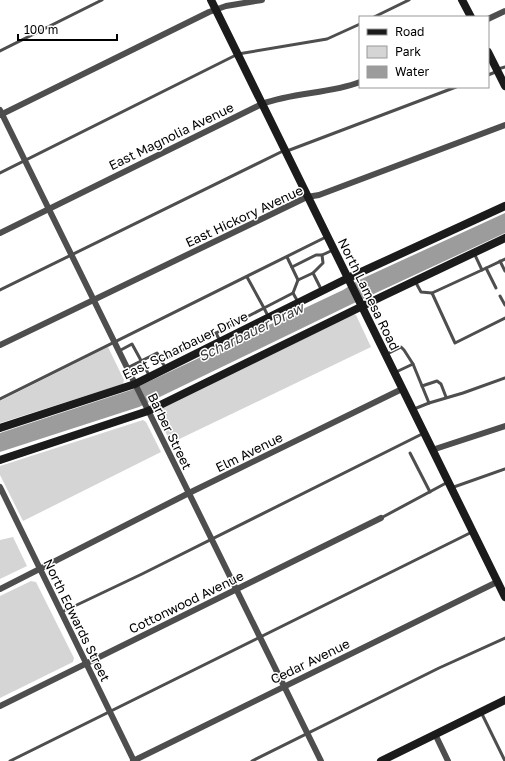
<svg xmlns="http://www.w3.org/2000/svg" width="505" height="761" font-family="'Golos Text',sans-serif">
<rect width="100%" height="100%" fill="#fff"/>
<g fill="#d5d5d5">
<polygon points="353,314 356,315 371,347 171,443 157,415 159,409"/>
<polygon points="108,347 124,380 123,384 0,423 0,401"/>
<polygon points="143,420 146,422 161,452 23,521 0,475 0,466"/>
<polygon points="13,537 27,566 0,579 0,540"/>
<polygon points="31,581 36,582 74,658 73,662 0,698 0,596"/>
</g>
<polygon fill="#9c9c9c" points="505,213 505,233 352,304 139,407 0,452 0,433 131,390 343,290 359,280"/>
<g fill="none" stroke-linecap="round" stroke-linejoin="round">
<g stroke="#4e4e4e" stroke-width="3">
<polyline points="374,17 409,0"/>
<polyline points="0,51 102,0"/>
<polyline points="498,69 505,67"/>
<polyline points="488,75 498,71"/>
<polyline points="287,151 456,87"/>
<polyline points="0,173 238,54 327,39 360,24"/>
<polyline points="474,253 482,270 505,259"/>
<polyline points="322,255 333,250"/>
<polyline points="287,257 298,280"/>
<polyline points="500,261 505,271"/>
<polyline points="292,267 316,255 322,255 323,263 313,273 298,280 293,293 298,302"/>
<polyline points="486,268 496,288"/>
<polyline points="482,270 432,293 455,343 505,318"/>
<polyline points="313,273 322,291"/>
<polyline points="247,277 264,308 293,293"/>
<polyline points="415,281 421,292 432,293"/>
<polyline points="0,290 285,150"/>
<polyline points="500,296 505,305"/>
<polyline points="220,341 216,333 264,308 268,316"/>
<polyline points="119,351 132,344 149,375"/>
<polyline points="387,354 401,347 404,350 413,364 396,372"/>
<polyline points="161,361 216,333"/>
<polyline points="413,364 429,403"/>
<polyline points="127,368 157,353 166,369"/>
<polyline points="422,386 437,381 441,384 446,397"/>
<polyline points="0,399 326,237"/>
<polyline points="414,409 429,403 463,393 505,378"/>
<polyline points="410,453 430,492"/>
<polyline points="451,488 505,469"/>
<polyline points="381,518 448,482"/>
<polyline points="62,612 142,574 424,433"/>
<polyline points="481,712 505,761"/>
<polyline points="10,761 472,532"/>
<polyline points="252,761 439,668 505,638"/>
</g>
<g stroke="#4e4e4e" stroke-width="6">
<polyline points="488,19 505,11"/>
<polyline points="0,110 321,761"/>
<polyline points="0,115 209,12 226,6 262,0"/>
<path d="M0,233L262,104C294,92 329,94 360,82"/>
<polyline points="0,345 307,197 319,195 505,125"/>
<polyline points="432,450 505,426"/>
<polyline points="0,487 134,761"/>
<polyline points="0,589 189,493 402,389"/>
<polyline points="0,706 381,518"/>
<polyline points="435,734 448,761"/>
<polyline points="133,761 497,582"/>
</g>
<g stroke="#1b1b1b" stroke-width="8">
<polyline points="211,0 505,597"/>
<polyline points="462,0 471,17"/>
<polyline points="488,52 505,86"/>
<polyline points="0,428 135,384 348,278 505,206"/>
<polyline points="0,460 148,411 383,296 505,238"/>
<polyline points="381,761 505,700"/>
</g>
</g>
<g text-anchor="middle" stroke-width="3" stroke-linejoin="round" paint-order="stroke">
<g font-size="13" fill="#000" stroke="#fff">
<text transform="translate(171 136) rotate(-26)" y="5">East Magnolia Avenue</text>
<text transform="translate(244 216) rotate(-25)" y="5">East Hickory Avenue</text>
<text transform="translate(369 294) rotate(64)" y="5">North Lamesa Road</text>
<text transform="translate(185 345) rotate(-26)" y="5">East Scharbauer Drive</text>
<text transform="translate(170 431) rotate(64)" y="5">Barber Street</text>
<text transform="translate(249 452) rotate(-26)" y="5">Elm Avenue</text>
<text transform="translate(186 602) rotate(-26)" y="5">Cottonwood Avenue</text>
<text transform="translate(77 620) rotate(64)" y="5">North Edwards Street</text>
<text transform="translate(310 661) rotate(-26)" y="5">Cedar Avenue</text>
</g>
<g font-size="14" font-style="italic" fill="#3d3d3d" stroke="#fff">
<text transform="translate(251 332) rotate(-26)" y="5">Scharbauer Draw</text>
</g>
</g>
<rect x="359" y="16" width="130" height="72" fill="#ffffff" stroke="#999999"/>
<rect x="367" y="29" width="20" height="6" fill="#1b1b1b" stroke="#999999"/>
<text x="395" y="36" font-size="12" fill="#000000">Road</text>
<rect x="367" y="46" width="20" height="12" fill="#d5d5d5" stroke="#999999"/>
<text x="395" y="56" font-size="12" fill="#000000">Park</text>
<rect x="367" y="66" width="20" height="12" fill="#9c9c9c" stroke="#999999"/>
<text x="395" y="76" font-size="12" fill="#000000">Water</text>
<path d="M18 34v6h99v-6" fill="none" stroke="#000000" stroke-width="2"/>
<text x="24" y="34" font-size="12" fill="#000000" stroke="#ffffff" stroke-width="3" paint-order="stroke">100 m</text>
</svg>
